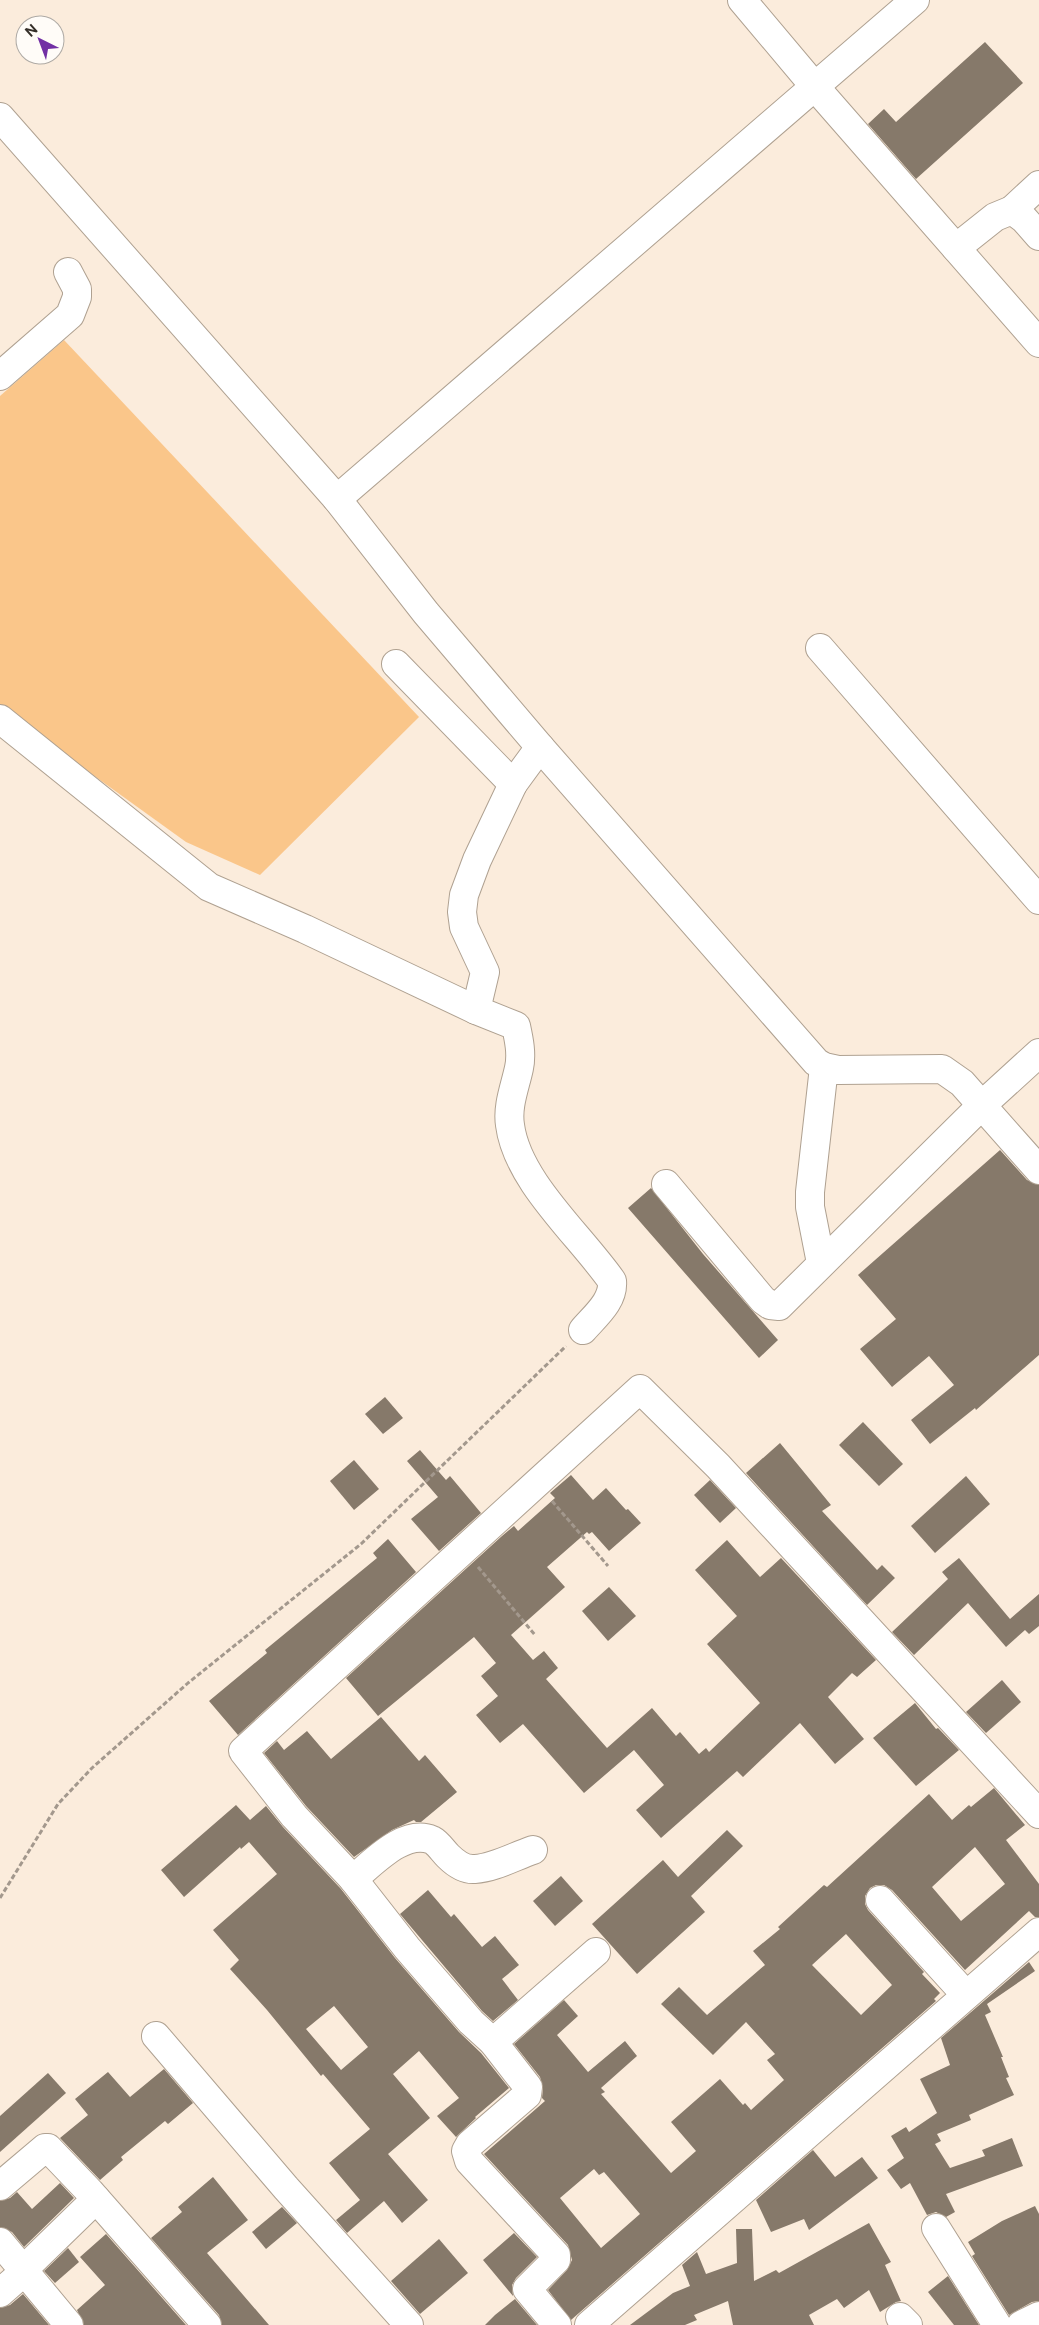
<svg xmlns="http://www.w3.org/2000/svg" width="1039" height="2325" font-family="'Public Sans',sans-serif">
<rect width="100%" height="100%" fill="#fbecdc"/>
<polygon fill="#fac68a" points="64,340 419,717 260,875 186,842 0,708 0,396"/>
<g fill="#86796a" fill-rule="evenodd">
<polygon points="985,42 1023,83 916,179 868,124 884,109 896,122"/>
<polygon points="1000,1150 1027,1180 1039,1185 1039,1355 976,1410 975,1408 930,1444 911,1420 954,1385 929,1356 892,1387 860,1349 896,1319 858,1275"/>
<polygon points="651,1188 703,1254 778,1340 759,1358 628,1208"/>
<polygon points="385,1397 403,1418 383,1434 365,1414"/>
<polygon points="863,1422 903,1464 879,1486 839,1445"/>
<polygon points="780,1443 831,1505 822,1511 877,1570 882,1565 895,1578 867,1605 746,1473"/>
<polygon points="420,1450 446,1480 450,1476 481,1513 439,1551 411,1519 438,1497 407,1461"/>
<polygon points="354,1460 379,1489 354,1510 330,1481"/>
<polygon points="571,1475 593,1500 606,1488 626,1510 628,1509 641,1523 609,1551 592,1532 589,1534 587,1532 547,1567 565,1587 511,1635 533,1660 544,1651 558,1668 546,1679 607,1748 652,1708 676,1736 680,1732 699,1754 706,1748 709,1752 760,1703 707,1644 737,1616 695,1570 727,1540 760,1577 781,1558 876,1660 857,1677 852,1673 828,1697 864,1739 835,1764 800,1723 743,1777 737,1771 661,1838 636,1810 664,1785 634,1750 584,1793 523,1724 500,1743 476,1715 498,1696 481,1676 496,1663 474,1637 378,1716 346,1678 502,1536 514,1526 518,1531 555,1498 550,1493"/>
<polygon points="966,1476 990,1504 935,1553 911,1526"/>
<polygon points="710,1480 736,1508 720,1523 694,1495"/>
<polygon points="388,1539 416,1572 238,1735 209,1701 267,1653 265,1650 377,1558 373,1553"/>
<polygon points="959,1558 1010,1619 1039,1594 1039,1626 1029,1634 1025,1630 1006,1647 968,1603 914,1655 892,1632 948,1579 942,1572"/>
<polygon points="609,1587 636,1616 608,1641 582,1611"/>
<polygon points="1002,1680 1021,1702 986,1733 966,1712"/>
<polygon points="915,1703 936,1729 938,1728 959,1750 916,1786 873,1738"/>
<polygon points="381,1717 419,1761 425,1755 457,1792 421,1822 416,1822 414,1820 392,1830 354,1857 306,1806 264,1753 277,1741 284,1750 307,1731 331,1759"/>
<path d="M994,1788L1025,1825L1006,1840L1039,1884V1917H1035L1029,1911L965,1970L892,1890L884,1885H876L870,1888L865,1896V1904L868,1910L924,1972L922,1974L940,1993L934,1999L936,2001L571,2320L548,2290L567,2270L572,2260L568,2245L484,2154L545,2101L542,2098L543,2088L540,2077L514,2044L564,2000L578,2016L557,2035L588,2072L625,2041L637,2056L601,2088L605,2092L601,2094L671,2173L696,2151L671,2122L720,2079L743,2105L745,2103L751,2110L784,2080L767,2060L775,2054L746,2022L713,2055L661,2004L679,1987L707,2015L765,1965L753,1951L780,1929L778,1927L824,1885L827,1887L929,1794L952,1820L969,1805L971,1807ZM975,1847L1005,1884L961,1921L932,1887ZM846,1934L892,1985L861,2015L812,1965ZM594,2169L599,2175L604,2172L640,2214L601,2248L560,2198Z"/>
<path d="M236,1805L250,1820L266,1806L283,1827L341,1889L395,1958L459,2032L481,2053L509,2088L475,2117L476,2118L456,2137L437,2116L459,2098L419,2051L393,2074L430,2118L388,2154L428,2200L402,2223L384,2201L347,2233L336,2220L360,2200L329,2163L370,2129L323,2074L321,2076L267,2010L230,1969L239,1960L213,1930L277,1874L249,1842L241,1849L240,1847L184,1897L161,1870ZM334,2006L368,2047L341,2070L306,2029Z"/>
<polygon points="727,1830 743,1846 691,1896 705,1912 637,1974 592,1924 663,1860 678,1877"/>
<polygon points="561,1876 583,1901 555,1926 533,1901"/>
<polygon points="428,1890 451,1917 454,1914 482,1947 495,1936 519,1965 502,1979 518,2000 493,2021 482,2011 400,1914"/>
<polygon points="1029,1962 1035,1971 987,2004 991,2012 985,2015 1003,2057 1001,2057 1009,2077 1006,2078 1014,2095 969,2115 971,2120 937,2134 941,2141 935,2144 950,2168 985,2156 982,2150 1012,2138 1023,2166 946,2194 955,2212 946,2217 936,2212 927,2215 910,2183 901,2189 887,2170 904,2158 891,2136 906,2127 909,2132 937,2113 920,2079 950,2065 941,2038"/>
<polygon points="164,2069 193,2103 168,2124 165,2121 121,2157 123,2160 100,2180 60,2138 88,2115 75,2099 108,2072 130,2097"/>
<polygon points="48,2073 66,2093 0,2152 0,2116"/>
<polygon points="813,2150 835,2177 862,2157 878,2178 809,2230 804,2219 771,2232 756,2200"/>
<polygon points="213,2177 248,2220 207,2253 269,2325 222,2325 219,2315 151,2238 182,2212 178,2207"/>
<polygon points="60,2183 74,2198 24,2247 12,2232 0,2227 0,2201 10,2198 17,2192 32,2209"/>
<polygon points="1035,2206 1039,2214 1039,2301 1032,2302 1009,2315 972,2256 975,2254 968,2242 1002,2221"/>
<polygon points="282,2207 297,2223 266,2249 252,2232"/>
<polygon points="869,2223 891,2262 885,2265 901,2301 896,2302 880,2312 869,2290 844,2308 837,2299 809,2315 814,2325 733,2325 728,2301 694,2315 697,2320 685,2325 630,2325 673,2293 690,2286 682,2265 697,2252 706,2274 737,2263 736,2229 752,2229 754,2281 776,2270 779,2273"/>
<polygon points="514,2233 537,2257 516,2278 512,2285 513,2296 483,2260"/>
<polygon points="106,2234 186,2325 84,2325 77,2310 105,2285 80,2257"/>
<polygon points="439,2239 468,2273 420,2314 391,2281"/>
<polygon points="68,2248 79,2262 55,2283 44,2271"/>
<polygon points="948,2276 979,2325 954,2325 928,2292"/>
<polygon points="23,2294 49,2325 0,2325 0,2308 10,2305"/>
<polygon points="515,2299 537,2325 485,2325 495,2315"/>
</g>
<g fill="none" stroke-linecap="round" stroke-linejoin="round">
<defs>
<g id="minor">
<polyline points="742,0 816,88 1039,343"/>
<polyline points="0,117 337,499 426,613 540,747 816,1062 824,1067 838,1070 942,1069 962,1083 1039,1170"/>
<polyline points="1012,210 1039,185"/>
<polyline points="956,248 995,217 1012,210 1024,219 1039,236"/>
<polyline points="0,376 70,315 77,297 77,289 68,272"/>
<polyline points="337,499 915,0"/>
<polyline points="820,648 1039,900"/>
<polyline points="396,664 513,784"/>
<polyline points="0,719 209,887 305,929 476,1010"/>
<path d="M540,747L513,784L477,860L464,895L462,912L464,927L485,972L476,1010L516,1026C519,1040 522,1054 519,1068C515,1087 507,1106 510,1125C517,1181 580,1235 612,1281C614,1301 595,1316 583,1330"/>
<polyline points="666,1184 763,1300 770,1305 779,1306 982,1105 1039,1053"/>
<polyline points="821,1263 810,1207 810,1192 824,1067"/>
<path d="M353,1879C372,1864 404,1828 432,1840C438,1843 443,1851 448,1856C455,1863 464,1870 475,1869C494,1868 515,1856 533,1850"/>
<polyline points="880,1900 966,1995"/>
<polyline points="156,2036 286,2188 409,2325"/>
<polyline points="493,2042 596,1952"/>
<polyline points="0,2186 45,2148 48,2148 90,2192 207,2325"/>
<polyline points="936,2228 997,2325"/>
<polyline points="0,2242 69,2325"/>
<polyline points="23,2270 96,2199"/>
<polyline points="0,2293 25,2271"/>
<polyline points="900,2317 908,2325"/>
<polyline points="557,2325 527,2289 556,2260 556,2255 469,2161 466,2151 470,2144 527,2095 528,2087 493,2042 471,2022 407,1948 353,1879 294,1816 243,1751 640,1389 718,1466 1039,1814"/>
<polyline points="589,2325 1039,1932"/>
<polyline points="1021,2325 1039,2316"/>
</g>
</defs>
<use href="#minor" stroke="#afa191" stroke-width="30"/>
<g stroke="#a3988d" stroke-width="3" stroke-dasharray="5 2.5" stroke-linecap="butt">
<polyline points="552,1501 608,1566"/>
<polyline points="478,1567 535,1635"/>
<polyline points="0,1898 58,1804 92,1768 188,1683 361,1544 566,1346"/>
</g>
<use href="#minor" stroke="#fff" stroke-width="28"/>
</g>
<g transform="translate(40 40) rotate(318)"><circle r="24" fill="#fffcf8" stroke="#aeaaa5"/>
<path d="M0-4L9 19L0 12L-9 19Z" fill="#722fa4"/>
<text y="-8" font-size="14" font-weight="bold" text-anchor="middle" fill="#352f29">N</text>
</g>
</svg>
